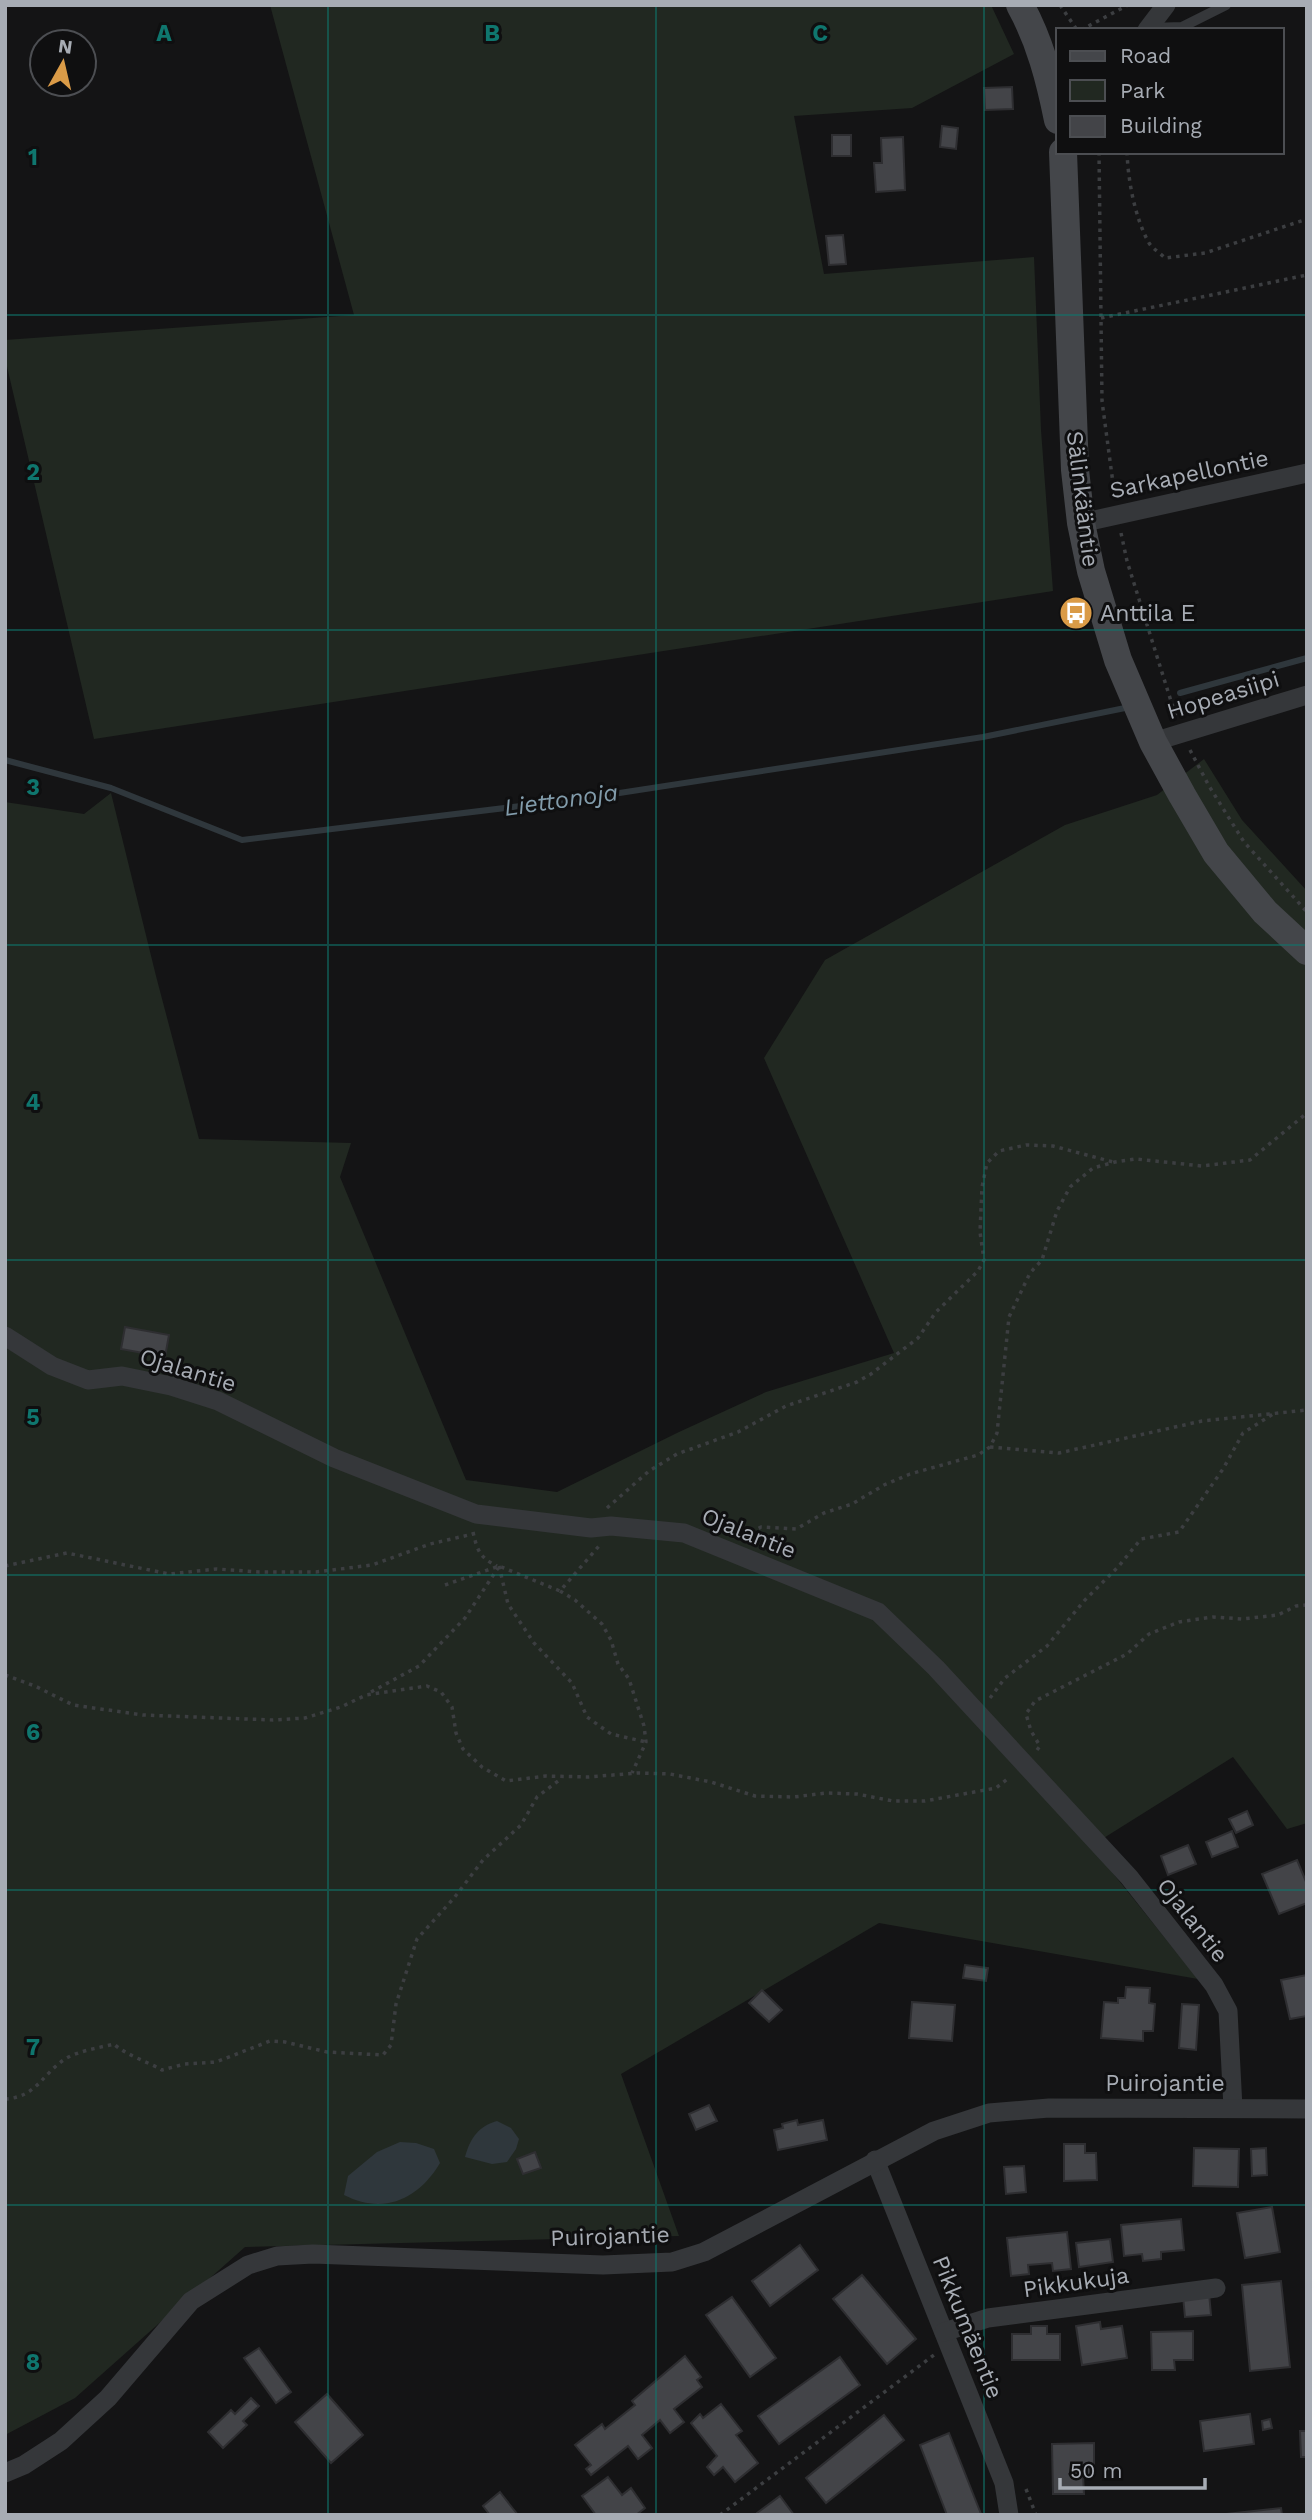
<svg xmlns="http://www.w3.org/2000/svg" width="1312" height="2520" font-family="'Work Sans',sans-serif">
<rect width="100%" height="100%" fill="#141415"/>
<g fill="#212821">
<polygon points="270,5 991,5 1014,54 912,108 794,116 824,274 1034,257 1041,430 1053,591 94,739 5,358 5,340 354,315"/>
<polygon points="1204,759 1242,820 1307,891 1307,1823 1287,1829 1233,1757 1091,1846 1198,1979 879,1923 621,2074 679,2236 245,2247 75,2398 5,2435 5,802 84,814 111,793 156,976 199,1139 351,1143 340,1177 466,1480 557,1492 679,1432 766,1392 894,1353 764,1058 825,960 1065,825 1157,795"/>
</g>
<g fill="#2f373c">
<path d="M497,2121L511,2128L519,2139L516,2149L507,2162L492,2164L465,2157C470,2138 479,2126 497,2121Z"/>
<path d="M400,2142L416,2143L434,2149L440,2163C418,2200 383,2215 344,2195L348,2176L377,2152Z"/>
</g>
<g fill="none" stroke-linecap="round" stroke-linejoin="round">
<g stroke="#2f373c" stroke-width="6">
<polyline points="1180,693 1307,658"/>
<polyline points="5,760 111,788 242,840 587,798 983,737 1125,708"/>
</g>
</g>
<g fill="#434448" stroke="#2e2e31" stroke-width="2">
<polygon points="1012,87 1013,109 985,110 984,88"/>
<polygon points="942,126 958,128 956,149 940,147"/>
<rect x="832" y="135" width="19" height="21"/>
<polygon points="903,137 905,190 876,192 874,163 882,163 881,138"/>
<polygon points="843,235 846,264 829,265 826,236"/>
<polygon points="125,1327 169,1335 165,1357 121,1349"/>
<polygon points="1247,1811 1253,1825 1236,1833 1229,1819"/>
<polygon points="1232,1831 1238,1847 1212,1857 1206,1842"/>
<polygon points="1188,1845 1196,1864 1168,1875 1161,1856"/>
<polygon points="1297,1860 1307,1884 1307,1903 1279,1914 1262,1874"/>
<polygon points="965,1965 988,1968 986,1981 963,1978"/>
<polygon points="1307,1975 1307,2016 1290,2019 1281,1980"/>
<polygon points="1126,1987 1150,1988 1149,2003 1155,2004 1153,2031 1143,2031 1143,2041 1101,2038 1104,2002 1118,2003 1118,1998 1125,1998"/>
<polygon points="762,1990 782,2010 769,2022 749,2003"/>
<polygon points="912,2002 955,2005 952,2041 909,2038"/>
<polygon points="1182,2004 1199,2005 1196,2050 1179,2048"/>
<polygon points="709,2105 717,2121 696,2130 689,2114"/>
<polygon points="797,2120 798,2125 823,2120 827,2140 778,2150 774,2130 783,2128 782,2124"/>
<polygon points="1064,2144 1085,2144 1085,2153 1096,2153 1097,2180 1064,2181"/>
<polygon points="1194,2148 1239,2149 1238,2187 1193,2186"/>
<polygon points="1266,2148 1267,2175 1252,2176 1251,2149"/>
<polygon points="535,2152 541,2168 523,2174 517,2159"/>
<polygon points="1024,2166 1026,2192 1006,2194 1004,2167"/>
<polygon points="1272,2207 1280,2252 1245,2258 1237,2213"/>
<polygon points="1181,2219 1184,2250 1161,2252 1161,2259 1143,2261 1142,2254 1124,2256 1121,2225"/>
<polygon points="1067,2232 1071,2269 1053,2271 1052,2263 1028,2265 1029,2274 1011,2276 1007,2238"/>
<polygon points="1110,2239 1113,2262 1079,2267 1076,2243"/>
<polygon points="800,2245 818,2270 770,2306 752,2281"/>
<polygon points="862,2275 916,2339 887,2364 833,2299"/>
<polygon points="1281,2281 1290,2367 1250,2371 1242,2285"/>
<polygon points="1209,2293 1211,2315 1185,2317 1183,2296"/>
<polygon points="732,2297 776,2358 750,2377 706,2315"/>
<polygon points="1100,2322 1101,2329 1122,2326 1127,2358 1082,2365 1076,2326"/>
<polygon points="1031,2326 1047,2326 1047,2334 1060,2334 1060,2360 1012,2360 1012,2334 1031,2334"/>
<polygon points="1193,2331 1193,2360 1174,2360 1175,2370 1152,2370 1151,2332"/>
<polygon points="259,2348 291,2392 276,2403 244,2358"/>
<polygon points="685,2356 701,2377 697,2380 702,2387 674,2409 684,2422 670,2433 660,2420 642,2435 652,2448 638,2459 628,2446 591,2475 586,2469 591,2465 575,2445 602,2424 605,2429 635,2405 632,2401"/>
<polygon points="840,2357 860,2385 779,2444 758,2416"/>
<polygon points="327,2394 363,2435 331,2463 295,2422"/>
<polygon points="251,2398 259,2406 243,2421 247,2425 223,2448 208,2432 231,2410 235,2414"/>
<polygon points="721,2404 742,2431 736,2435 758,2463 735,2482 723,2467 714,2475 707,2467 717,2456 691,2423 700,2414 703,2418"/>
<polygon points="1250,2414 1254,2444 1204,2451 1200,2421"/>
<polygon points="884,2415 904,2440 826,2503 806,2478"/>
<polygon points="1270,2419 1272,2428 1263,2430 1262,2421"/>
<polygon points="1300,2431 1307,2431 1307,2457 1301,2457"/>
<polygon points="949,2433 981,2514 977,2515 947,2515 920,2445"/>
<polygon points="1094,2443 1094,2475 1083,2475 1084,2494 1053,2494 1052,2444"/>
<polygon points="608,2477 622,2495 631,2488 645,2508 636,2515 596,2515 582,2496"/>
<polygon points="500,2492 510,2505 518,2515 490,2515 483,2506"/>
<polygon points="780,2496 794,2515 758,2515 757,2513"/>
<polygon points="1281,2508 1282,2515 1227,2515 1227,2514"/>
</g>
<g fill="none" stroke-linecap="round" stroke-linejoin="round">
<g stroke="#3c3e41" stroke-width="3.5" stroke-dasharray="3.5 5" stroke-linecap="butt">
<polyline points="1060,5 1077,30"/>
<polyline points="1081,30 1128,5"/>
<polyline points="1099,152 1102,401 1115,498"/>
<path d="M1127,152C1128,181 1135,218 1149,243C1153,249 1160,253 1165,258L1205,253L1307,219"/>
<polyline points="1101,318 1307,275"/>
<polyline points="1121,533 1127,561 1176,717"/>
<polyline points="1190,750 1209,786 1244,842 1307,912"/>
<polyline points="990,1447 1059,1453 1202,1421 1307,1410"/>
<polyline points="607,1508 649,1471 677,1454 738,1432 786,1406 857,1382 871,1374 918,1338 936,1312 978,1271 984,1260 980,1232 982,1187 987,1163 999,1151 1026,1145 1053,1146 1113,1162"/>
<path d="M473,1532C477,1550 480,1558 497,1566"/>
<polyline points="744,1537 761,1527 796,1529 824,1513 852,1504 884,1485 910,1474 978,1455 990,1447 997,1433 1009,1317 1030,1273 1042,1260 1057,1211 1070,1187 1093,1168 1115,1162 1136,1159 1202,1166 1250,1160 1307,1113"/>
<polyline points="5,1566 67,1553 169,1574 217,1569 259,1572 316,1572 372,1565 430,1544 473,1534"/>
<polyline points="499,1566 508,1604 534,1643 572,1683 587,1717 611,1734 646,1742"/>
<polyline points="445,1585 499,1566 560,1591 599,1546"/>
<polyline points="560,1591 575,1600 602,1624 611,1640 618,1664 629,1679 644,1726 646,1742 632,1773"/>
<polyline points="5,1675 35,1686 73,1705 143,1715 273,1720 305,1718 341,1707 366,1695 427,1686 441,1692 452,1707 456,1733 463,1749 482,1767 506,1781 546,1776 589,1777 637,1773 670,1774 711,1782 755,1796 794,1797 826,1793 857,1794 893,1801 925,1801 996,1788 1010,1777"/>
<polyline points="371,1692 419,1666 465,1618 498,1568"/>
<polyline points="990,1698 1005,1678 1047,1646 1084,1601 1118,1567 1141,1539 1179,1532 1223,1469 1243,1433 1273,1414"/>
<polyline points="1037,1750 1040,1746 1031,1731 1026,1714 1035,1701 1127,1654 1149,1634 1179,1622 1213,1617 1242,1619 1278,1615 1296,1606 1307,1605"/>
<path d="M5,2099C37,2097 42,2074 65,2059C78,2051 98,2048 114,2044C124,2054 148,2062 162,2070L185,2064L216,2062L270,2041L285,2042L327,2052L383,2055L391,2045L396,2004L417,1939L454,1898L483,1860L521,1825L537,1797L562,1778"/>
<polyline points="1026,2489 1036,2515"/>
<polyline points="720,2515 934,2355"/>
</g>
<polyline stroke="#35373a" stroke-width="10" points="1150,28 1182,27 1226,5"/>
<g stroke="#35373a" stroke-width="19">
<polyline points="1147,30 1166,5"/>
<polyline points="1081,523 1307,473"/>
<polyline points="1153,742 1307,695"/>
<polyline points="5,1336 52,1366 88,1380 122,1376 171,1386 218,1401 334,1458 476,1514 591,1528 611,1526 684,1533 878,1612 936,1668 1129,1877 1214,1985 1228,2011 1233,2108"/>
<polyline points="875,2160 1004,2483 1009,2515"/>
<polyline points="944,2332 988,2318 1216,2288"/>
<polyline points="5,2473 24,2465 61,2441 108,2398 191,2301 248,2265 277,2256 313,2254 603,2265 672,2262 704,2252 934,2131 989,2113 1049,2108 1307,2109"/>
</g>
<g stroke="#44464a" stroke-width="28">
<path d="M1020,5C1040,41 1050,80 1058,120"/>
<polyline points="1063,152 1075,470 1081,523 1091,571 1118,660 1153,742 1182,795 1216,853 1265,912 1307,951"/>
</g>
</g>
<path fill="none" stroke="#0f766e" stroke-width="2" stroke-opacity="0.55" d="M328,5V2515M656,5V2515M984,5V2515M5,315H1307M5,630H1307M5,945H1307M5,1260H1307M5,1575H1307M5,1890H1307M5,2205H1307"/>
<defs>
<symbol id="bus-disc" viewBox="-11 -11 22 22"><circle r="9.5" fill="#da9b47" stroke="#0f0f10"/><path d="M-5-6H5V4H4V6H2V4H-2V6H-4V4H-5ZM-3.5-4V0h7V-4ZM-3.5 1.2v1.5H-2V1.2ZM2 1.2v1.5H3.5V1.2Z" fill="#fff"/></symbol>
</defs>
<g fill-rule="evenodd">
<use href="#bus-disc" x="1057" y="594" width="38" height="38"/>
</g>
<g text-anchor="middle" stroke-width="6" stroke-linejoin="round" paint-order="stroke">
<g font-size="23" fill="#a7acb4" stroke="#0f0f10">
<text transform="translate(1189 474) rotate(-12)" y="8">Sarkapellontie</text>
<text transform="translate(1083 499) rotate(83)" y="8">Sälinkääntie</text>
<text transform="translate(1223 695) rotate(-17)" y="8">Hopeasiipi</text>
<text transform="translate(188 1370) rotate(17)" y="8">Ojalantie</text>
<text transform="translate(749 1533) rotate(22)" y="8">Ojalantie</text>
<text transform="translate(1193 1920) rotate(52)" y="8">Ojalantie</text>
<text x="1165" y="2091">Puirojantie</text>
<text transform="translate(610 2236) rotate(-2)" y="8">Puirojantie</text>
<text transform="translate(1076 2282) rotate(-8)" y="8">Pikkukuja</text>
<text transform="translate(968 2327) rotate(68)" y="8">Pikkumäentie</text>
</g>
<g font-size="23" fill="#a7acb4" stroke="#0f0f10" text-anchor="start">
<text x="1100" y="621">Anttila E</text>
</g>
<g font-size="24" font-style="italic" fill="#829cab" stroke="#0f0f10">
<text transform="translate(561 800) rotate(-8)" y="8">Liettonoja</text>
</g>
</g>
<g font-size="23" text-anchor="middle" font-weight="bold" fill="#0f766e" stroke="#0f0f10" stroke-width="6" stroke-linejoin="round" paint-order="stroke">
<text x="164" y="41">A</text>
<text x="492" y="41">B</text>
<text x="820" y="41">C</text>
<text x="33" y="165">1</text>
<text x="33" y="480">2</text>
<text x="33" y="795">3</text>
<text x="33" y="1110">4</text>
<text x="33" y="1425">5</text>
<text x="33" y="1740">6</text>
<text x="33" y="2055">7</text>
<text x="33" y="2370">8</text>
</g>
<rect width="1312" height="2520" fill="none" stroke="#a7acb4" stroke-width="14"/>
<rect x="1056" y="28" width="228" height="126" fill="#0f0f10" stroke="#4c4e52" stroke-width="2"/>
<rect x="1070" y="51" width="35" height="10" fill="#44464a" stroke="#4c4e52" stroke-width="2"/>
<text x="1120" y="63" font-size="21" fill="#a7acb4">Road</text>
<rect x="1070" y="80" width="35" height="21" fill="#212821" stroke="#4c4e52" stroke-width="2"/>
<text x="1120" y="98" font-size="21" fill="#a7acb4">Park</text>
<rect x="1070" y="116" width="35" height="21" fill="#434448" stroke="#4c4e52" stroke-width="2"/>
<text x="1120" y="133" font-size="21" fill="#a7acb4">Building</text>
<g transform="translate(63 63) rotate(8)"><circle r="33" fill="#0f0f10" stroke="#4c4e52" stroke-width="2"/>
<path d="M0-5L12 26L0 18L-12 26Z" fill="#da9b47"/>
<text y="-10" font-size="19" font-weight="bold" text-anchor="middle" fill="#a7acb4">N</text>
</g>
<path d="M1060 2478v10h145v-10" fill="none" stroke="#a7acb4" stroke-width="3.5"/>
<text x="1070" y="2478" font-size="21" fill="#a7acb4" stroke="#0f0f10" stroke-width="5" paint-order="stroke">50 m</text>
</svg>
